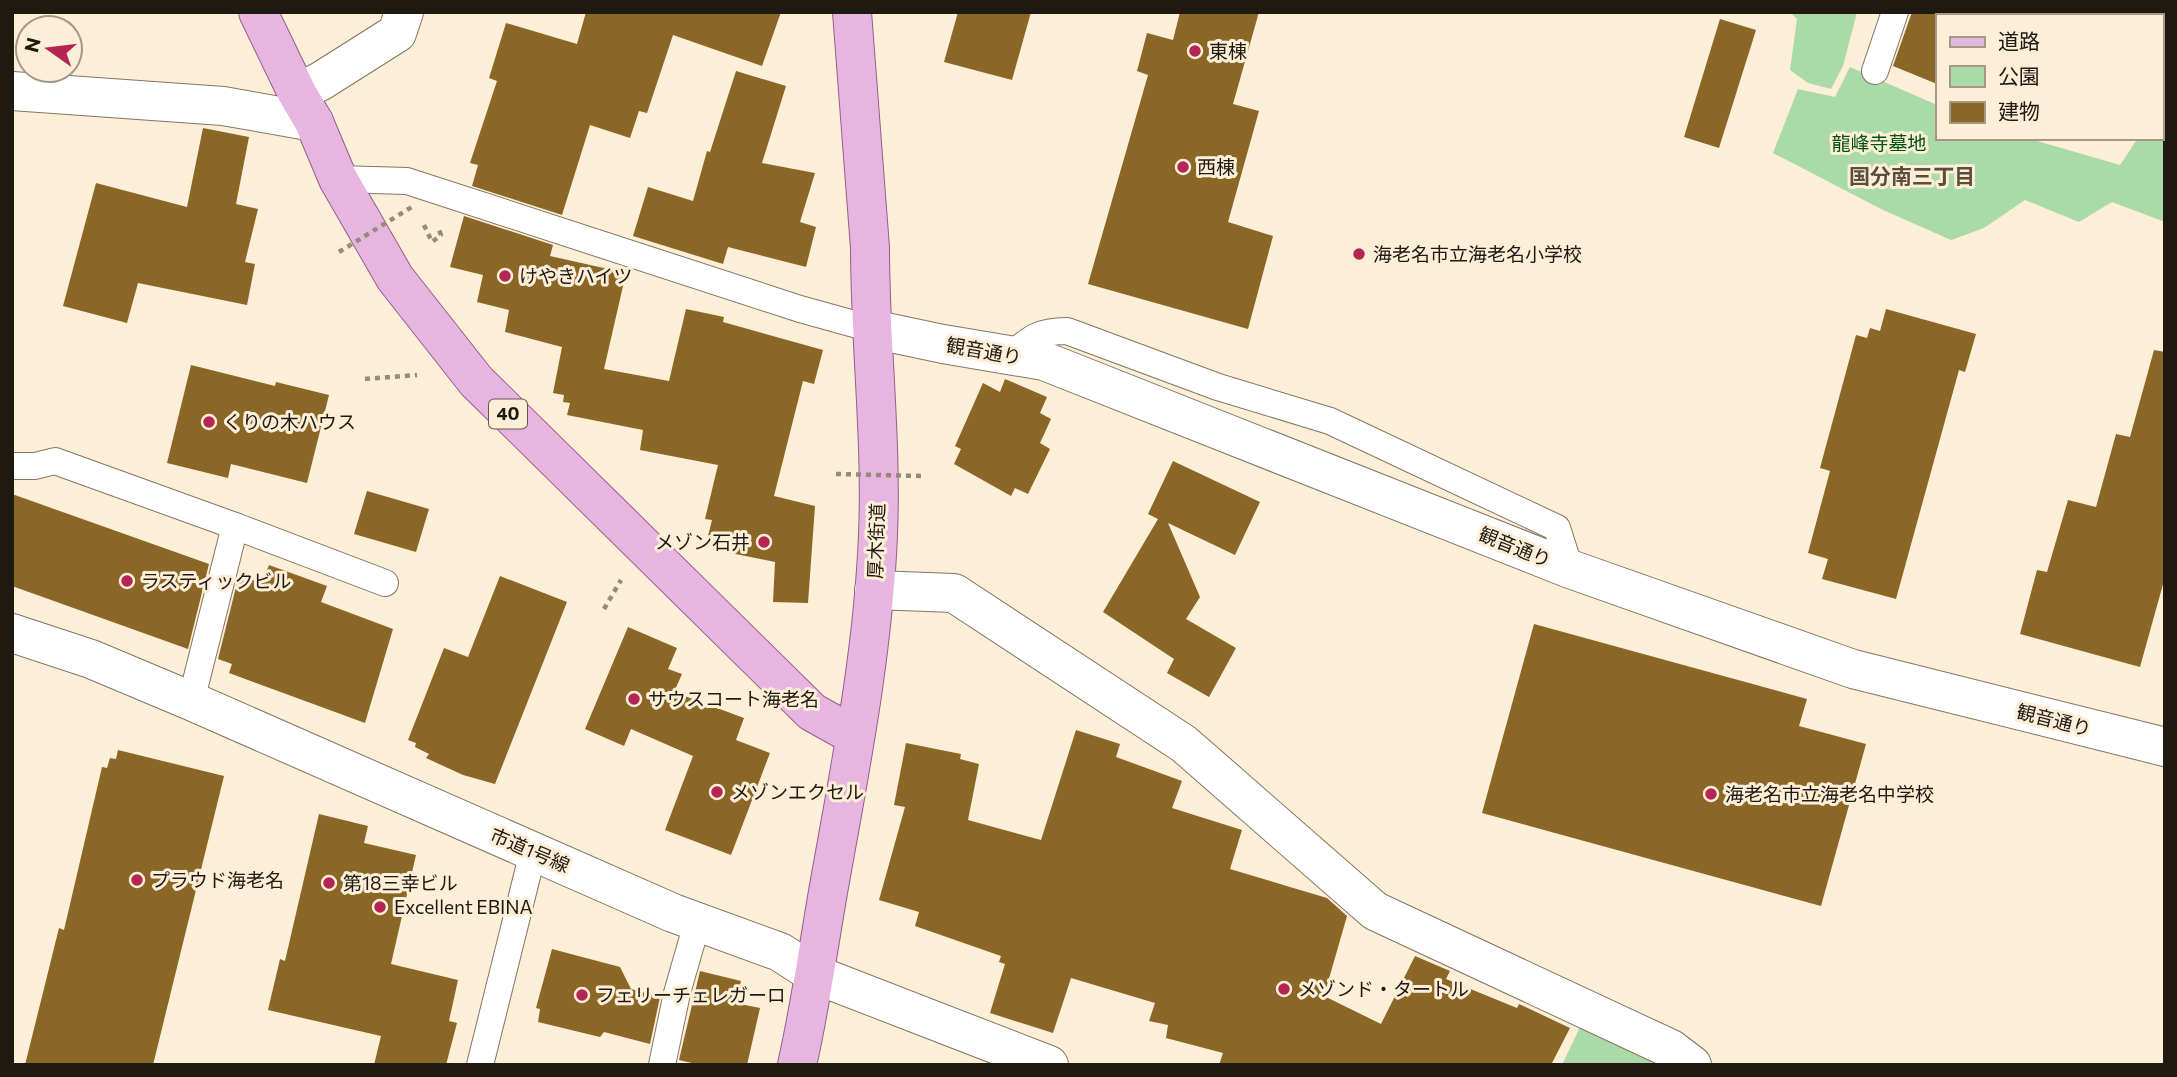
<svg xmlns="http://www.w3.org/2000/svg" width="2177" height="1077" font-family="Commissioner,'Noto Sans JP',sans-serif">
<rect width="100%" height="100%" fill="#fceed7"/>
<g fill="#a9daa8">
<polygon points="1790,12 1857,12 1843,66 1831,89 1808,83 1790,70 1797,19"/>
<polygon points="1850,67 1937,105 1937,138 2027,138 2120,165 2138,138 2161,138 2161,102 2165,97 2165,222 2112,202 2079,222 2025,200 1984,228 1951,240 1883,210 1773,153 1798,89 1835,97"/>
<polygon points="1581,1025 1652,1061 1650,1065 1562,1065"/>
</g>
<g fill="#8a6727">
<polygon points="586,12 781,12 762,66 673,35 647,113 639,111 630,138 590,125 562,215 472,186 478,165 470,163 497,81 489,78 506,23 577,44"/>
<polygon points="958,12 1031,12 1012,80 944,62"/>
<polygon points="1180,12 1259,12 1233,104 1259,111 1228,222 1273,236 1248,329 1088,284 1148,75 1137,71 1147,33 1173,40"/>
<polygon points="1912,12 1937,12 1937,84 1893,66"/>
<polygon points="1720,19 1756,30 1719,148 1684,137"/>
<polygon points="736,71 786,86 762,163 815,173 800,222 816,227 806,267 728,247 723,264 633,236 648,187 693,201 707,151 710,152"/>
<polygon points="203,128 249,137 236,204 258,209 245,262 255,264 247,305 138,283 127,323 63,306 96,183 187,207"/>
<polygon points="464,216 553,245 550,256 626,273 604,369 669,381 686,309 724,317 723,322 823,350 814,384 803,381 774,496 815,506 808,603 773,602 775,562 721,551 722,544 707,540 712,520 705,519 718,465 640,450 643,430 567,415 570,403 563,402 564,395 553,393 562,347 505,332 509,310 477,302 483,275 450,267"/>
<polygon points="1886,309 1976,334 1965,372 1959,370 1896,599 1822,579 1828,559 1808,553 1830,471 1820,468 1856,335 1867,338 1870,328 1880,331"/>
<polygon points="2154,350 2165,352 2165,577 2140,667 2020,634 2037,570 2047,572 2068,500 2096,507 2116,434 2130,437"/>
<polygon points="191,365 275,386 276,382 329,395 307,483 231,464 228,478 167,463"/>
<polygon points="1005,379 1047,397 1040,413 1051,419 1040,443 1050,449 1028,494 1015,488 1011,496 954,464 961,449 955,446 983,383 1000,392"/>
<polygon points="1173,461 1260,502 1235,555 1168,523 1200,597 1186,619 1236,648 1209,697 1167,673 1174,659 1103,612 1158,519 1148,514"/>
<polygon points="367,491 429,509 416,552 354,534"/>
<polygon points="12,494 209,564 188,649 12,586"/>
<polygon points="269,565 327,586 321,602 393,629 365,723 229,673 232,664 218,659 239,575 262,583"/>
<polygon points="500,576 567,602 495,784 463,775 426,758 429,754 415,747 416,743 408,740 444,648 468,657"/>
<polygon points="1534,624 1807,699 1799,726 1866,744 1821,906 1482,813"/>
<polygon points="628,627 677,648 668,669 682,674 674,692 744,718 736,740 770,753 731,855 665,830 693,756 631,729 624,746 585,729"/>
<polygon points="1076,730 1120,744 1116,757 1182,781 1172,808 1242,830 1230,869 1327,898 1347,916 1324,996 1381,1024 1415,956 1450,971 1446,979 1517,1008 1519,1004 1570,1028 1551,1065 1219,1065 1223,1053 1166,1038 1168,1025 1149,1021 1155,1003 1071,978 1053,1033 990,1013 1005,964 999,962 1001,956 915,926 919,912 879,900 905,807 894,805 906,743 961,754 960,759 979,764 968,820 1041,840"/>
<polygon points="118,750 224,776 153,1065 25,1065 59,928 64,930 102,767 107,768 110,758 116,759"/>
<polygon points="319,814 368,826 364,843 416,855 391,964 458,980 449,1021 457,1023 446,1065 374,1065 381,1036 268,1010 280,959 285,961"/>
<polygon points="552,949 620,967 631,989 660,997 650,1044 604,1032 600,1037 538,1022 540,1009 536,1008"/>
<polygon points="700,971 741,981 735,1003 760,1008 747,1065 700,1065 679,1060"/>
</g>
<g fill="none" stroke-linecap="round" stroke-linejoin="round">
<defs>
<g id="service">
<polyline points="2046,16 2047,12"/>
<polyline points="1875,71 1895,12"/>
<polyline points="338,179 407,181 800,309 872,329"/>
<path d="M1011,355C1031,338 1039,331 1067,331L1218,387L1330,421L1557,528L1570,569"/>
<polyline points="12,466 35,466 55,461 235,526 191,701"/>
<polyline points="235,526 385,583"/>
<polyline points="480,1065 533,852"/>
<polyline points="662,1065 677,993 698,920"/>
</g>
<g id="minor">
<polyline points="12,91 223,106 314,122"/>
<polyline points="297,93 321,81 397,33 404,12"/>
<polyline points="874,590 954,593 1184,744 1375,911 1671,1049 1692,1065"/>
</g>
<polyline id="tertiary" points="12,633 91,659 191,701 673,913 780,952 814,974 1049,1065"/>
<polyline id="secondary" points="872,329 943,344 1044,361 1570,569 1853,669 2165,747"/>
<g id="primary">
<polyline points="258,12 297,93 314,122 338,179 395,278 476,381 812,712 855,736"/>
<path d="M797,1065C810,1008 818,950 828,892C849,774 873,656 878,535C882,439 870,344 870,248L852,12"/>
</g>
</defs>
<use href="#service" stroke="#837661" stroke-width="28"/>
<use href="#minor" stroke="#837661" stroke-width="40"/>
<use href="#tertiary" stroke="#837661" stroke-width="40"/>
<use href="#secondary" stroke="#837661" stroke-width="40"/>
<use href="#primary" stroke="#965e8b" stroke-width="40"/>
<g stroke="#958b7b" stroke-width="4.5" stroke-dasharray="5 5" stroke-linecap="butt">
<polyline points="424,225 432,242 441,235 439,230"/>
<polyline points="365,379 417,375"/>
<polyline points="604,609 621,580"/>
</g>
<use href="#service" stroke="#fff" stroke-width="26"/>
<use href="#minor" stroke="#fff" stroke-width="38"/>
<use href="#tertiary" stroke="#fff" stroke-width="38"/>
<use href="#secondary" stroke="#fff" stroke-width="38"/>
<use href="#primary" stroke="#e6b5e0" stroke-width="38"/>
<g stroke="#958b7b" stroke-width="4.5" stroke-dasharray="5 5" stroke-linecap="butt">
<polyline points="339,252 415,205"/>
<polyline points="836,474 922,476"/>
</g>
</g>
<g fill="#b42554" stroke="#fceed7" stroke-width="2.5">
<circle cx="1195" cy="51" r="7"/>
<circle cx="1183" cy="167" r="7"/>
<circle cx="1359" cy="254" r="7"/>
<circle cx="505" cy="276" r="7"/>
<circle cx="209" cy="422" r="7"/>
<circle cx="764" cy="542" r="7"/>
<circle cx="127" cy="581" r="7"/>
<circle cx="634" cy="699" r="7"/>
<circle cx="717" cy="792" r="7"/>
<circle cx="1711" cy="794" r="7"/>
<circle cx="137" cy="880" r="7"/>
<circle cx="329" cy="883" r="7"/>
<circle cx="380" cy="907" r="7"/>
<circle cx="1284" cy="989" r="7"/>
<circle cx="582" cy="995" r="7"/>
</g>
<g text-anchor="middle" stroke-width="6" stroke-linejoin="round" paint-order="stroke">
<rect fill="#fceed7" stroke="#615a4c" stroke-width="2" x="489" y="399.5" width="38" height="29" rx="5"/>
<g font-size="18" font-weight="bold" fill="#1f1a11">
<text x="508" y="420">40</text>
</g>
<g font-size="19" fill="#1f1a11" stroke="#fceed7" text-anchor="start">
<text x="1209" y="58">東棟</text>
<text x="1197" y="174">西棟</text>
<text x="1373" y="261">海老名市立海老名小学校</text>
<text x="519" y="283">けやきハイツ</text>
<text x="223" y="429">くりの木ハウス</text>
<text x="750" y="549" text-anchor="end">メゾン石井</text>
<text x="141" y="588">ラスティックビル</text>
<text x="648" y="706">サウスコート海老名</text>
<text x="731" y="799">メゾンエクセル</text>
<text x="1725" y="801">海老名市立海老名中学校</text>
<text x="151" y="887">プラウド海老名</text>
<text x="343" y="890">第18三幸ビル</text>
<text x="394" y="914">Excellent EBINA</text>
<text x="1298" y="996">メゾンド・タートル</text>
<text x="596" y="1002">フェリーチェレガーロ</text>
</g>
<g font-size="19" fill="#00520e" stroke="#fceed7">
<text x="1879" y="150">龍峰寺墓地</text>
</g>
<g font-size="19" fill="#1f1a11" stroke="#fceed7">
<text transform="translate(984 351) rotate(10)" y="7">観音通り</text>
<text transform="translate(876 541) rotate(-88)" y="7">厚木街道</text>
<text transform="translate(1515 547) rotate(22)" y="7">観音通り</text>
<text transform="translate(2054 720) rotate(14)" y="7">観音通り</text>
<text transform="translate(530 850) rotate(23)" y="7">市道1号線</text>
</g>
<g font-size="21" font-weight="bold" fill="#5b4f3b" stroke="#fceed7">
<text x="1912" y="184">国分南三丁目</text>
</g>
</g>
<rect width="2177" height="1077" fill="none" stroke="#1f1a11" stroke-width="28"/>
<rect x="1936" y="14" width="228" height="126" fill="#fceed7" stroke="#a49988" stroke-width="2"/>
<rect x="1950" y="37" width="35" height="10" fill="#e6b5e0" stroke="#a49988" stroke-width="2"/>
<text x="1998" y="49" font-size="21" fill="#1f1a11">道路</text>
<rect x="1950" y="66" width="35" height="21" fill="#a9daa8" stroke="#a49988" stroke-width="2"/>
<text x="1998" y="84" font-size="21" fill="#1f1a11">公園</text>
<rect x="1950" y="102" width="35" height="21" fill="#8a6727" stroke="#a49988" stroke-width="2"/>
<text x="1998" y="119" font-size="21" fill="#1f1a11">建物</text>
<g transform="translate(49 49) rotate(284)"><circle r="33" fill="#fceed7" stroke="#a49988" stroke-width="2"/>
<path d="M0-5L12 26L0 18L-12 26Z" fill="#b42554"/>
<text y="-10" font-size="19" font-weight="bold" text-anchor="middle" fill="#1f1a11">N</text>
</g>
</svg>
